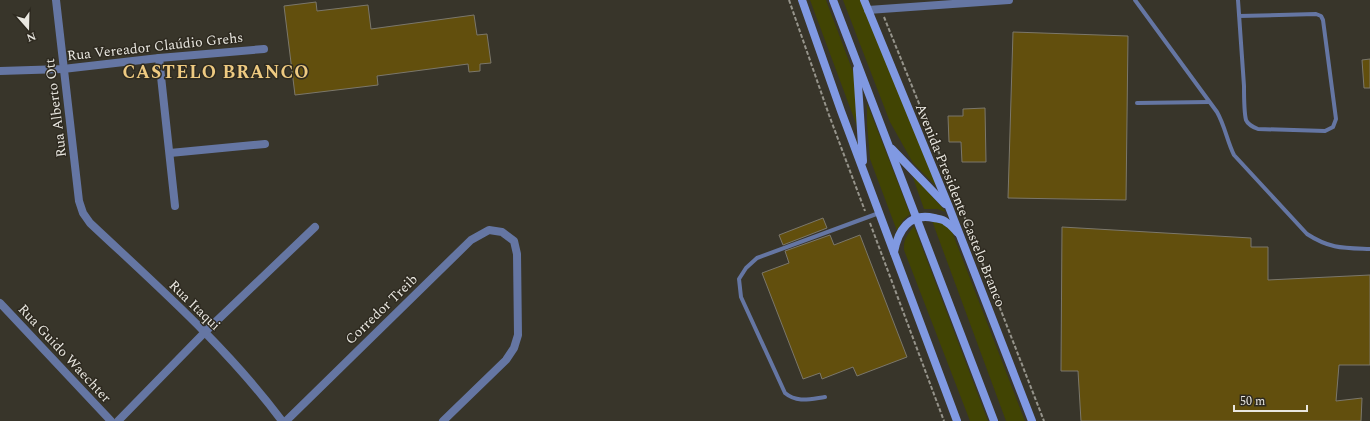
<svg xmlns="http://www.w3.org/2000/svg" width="1370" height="421" font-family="Spectral,serif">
<rect width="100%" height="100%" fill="#38352a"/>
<g fill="#414403">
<polygon points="810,0 826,0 855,77 858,129"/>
<polygon points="843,0 864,0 937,187 913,163 890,122"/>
<polygon points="867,103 910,214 903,220 897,231 870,159 867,124"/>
<polygon points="911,172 946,212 937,209 924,209"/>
<polygon points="931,218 942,221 951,229 1025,421 1006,421"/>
<path d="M914,226L988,421H970L904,250C903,239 908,234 914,226Z"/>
</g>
<g fill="#624f0d" stroke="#7b776b">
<polygon points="316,2 317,11 368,5 371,29 474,15 477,35 487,34 491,63 480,64 480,71 469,72 468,64 377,76 378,85 295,95 284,6"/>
<polygon points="1013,32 1128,36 1126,200 1008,198"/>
<polygon points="1370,59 1370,88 1364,88 1362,60"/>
<polygon points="985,108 986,162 962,162 961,142 949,142 948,116 963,116 963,109"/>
<polygon points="823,218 827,228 783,245 779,235"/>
<polygon points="1062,227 1251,238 1251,247 1268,247 1268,280 1370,275 1370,365 1339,365 1336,401 1362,398 1361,421 1081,421 1078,371 1061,371"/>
<polygon points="830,235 834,245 860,235 907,357 857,376 853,367 822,379 820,373 803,379 762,273 789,263 785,251"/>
</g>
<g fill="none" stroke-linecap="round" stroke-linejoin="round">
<g stroke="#96948b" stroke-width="2" stroke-dasharray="4 2" stroke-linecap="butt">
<polyline points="789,0 829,115 865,211"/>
<polyline points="884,17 954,190 1044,421"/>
<polyline points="870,223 944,421"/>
</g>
<g stroke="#6576a3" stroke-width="4">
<path d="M1135,0L1217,112C1225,126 1227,141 1234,155L1307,234C1330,249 1344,248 1370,249"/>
<path d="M1238,0C1240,29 1242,57 1244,86C1244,95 1244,112 1246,120C1248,125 1253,127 1258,129L1325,131L1333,127L1336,119L1323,20L1321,16L1316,14L1239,16"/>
<polyline points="1137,103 1209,102"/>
<path d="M825,397C810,399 797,403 785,393L741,297L739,279L746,268L757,258L879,213"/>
</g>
<g stroke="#6576a3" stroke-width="8">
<path d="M56,0L79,201L83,213L90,223C157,286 227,347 282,421"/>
<polyline points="868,10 1009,0"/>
<polyline points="159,58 175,206"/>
<polyline points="0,71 63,69 159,58 264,49"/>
<polyline points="170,153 265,144"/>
<polyline points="0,303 111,421"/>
<polyline points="118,421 205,332 315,227"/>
<polyline points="286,421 471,240 489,230 502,232 514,241 517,254 518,335 514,348 506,360 443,421"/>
</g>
<g stroke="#8099e2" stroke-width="8">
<polyline points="802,0 841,111 957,421"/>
<polyline points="833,0 994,421"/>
<polyline points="864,0 949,207 1032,421"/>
<polyline points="857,69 863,161"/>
<polyline points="892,149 945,204"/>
<path d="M894,252C898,231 909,212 934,218C938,219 943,219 946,222C950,224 954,229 958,233"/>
</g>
</g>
<g text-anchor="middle" stroke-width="3" stroke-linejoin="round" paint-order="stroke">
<g font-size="14" fill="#e9e7e0" stroke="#2e2a20">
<text transform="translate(155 46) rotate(-6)" y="5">Rua Vereador Claúdio Grehs</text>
<text transform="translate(55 108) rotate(-97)" y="5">Rua Alberto Ott</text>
<text transform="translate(961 205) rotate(68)" y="5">Avenida Presidente Castelo Branco</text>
<text transform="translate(195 305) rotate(44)" y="5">Rua Itaqui</text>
<text transform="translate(381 309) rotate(-44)" y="5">Corredor Treib</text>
<text transform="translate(65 353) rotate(47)" y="5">Rua Guido Waechter</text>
</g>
<g font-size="18" font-weight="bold" letter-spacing="1" fill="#eeca81" stroke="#2e2a20">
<text x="216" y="78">CASTELO BRANCO</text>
</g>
</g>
<g transform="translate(28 28) rotate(160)" stroke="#2e2a20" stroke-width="3" paint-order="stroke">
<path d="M0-3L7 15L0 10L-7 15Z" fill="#e9e7e0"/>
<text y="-6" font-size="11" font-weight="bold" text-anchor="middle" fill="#e9e7e0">N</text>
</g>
<path d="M1234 405v6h73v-6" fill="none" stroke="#e9e7e0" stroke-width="2"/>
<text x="1240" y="405" font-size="12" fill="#e9e7e0" stroke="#2e2a20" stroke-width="3" paint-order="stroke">50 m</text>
</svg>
